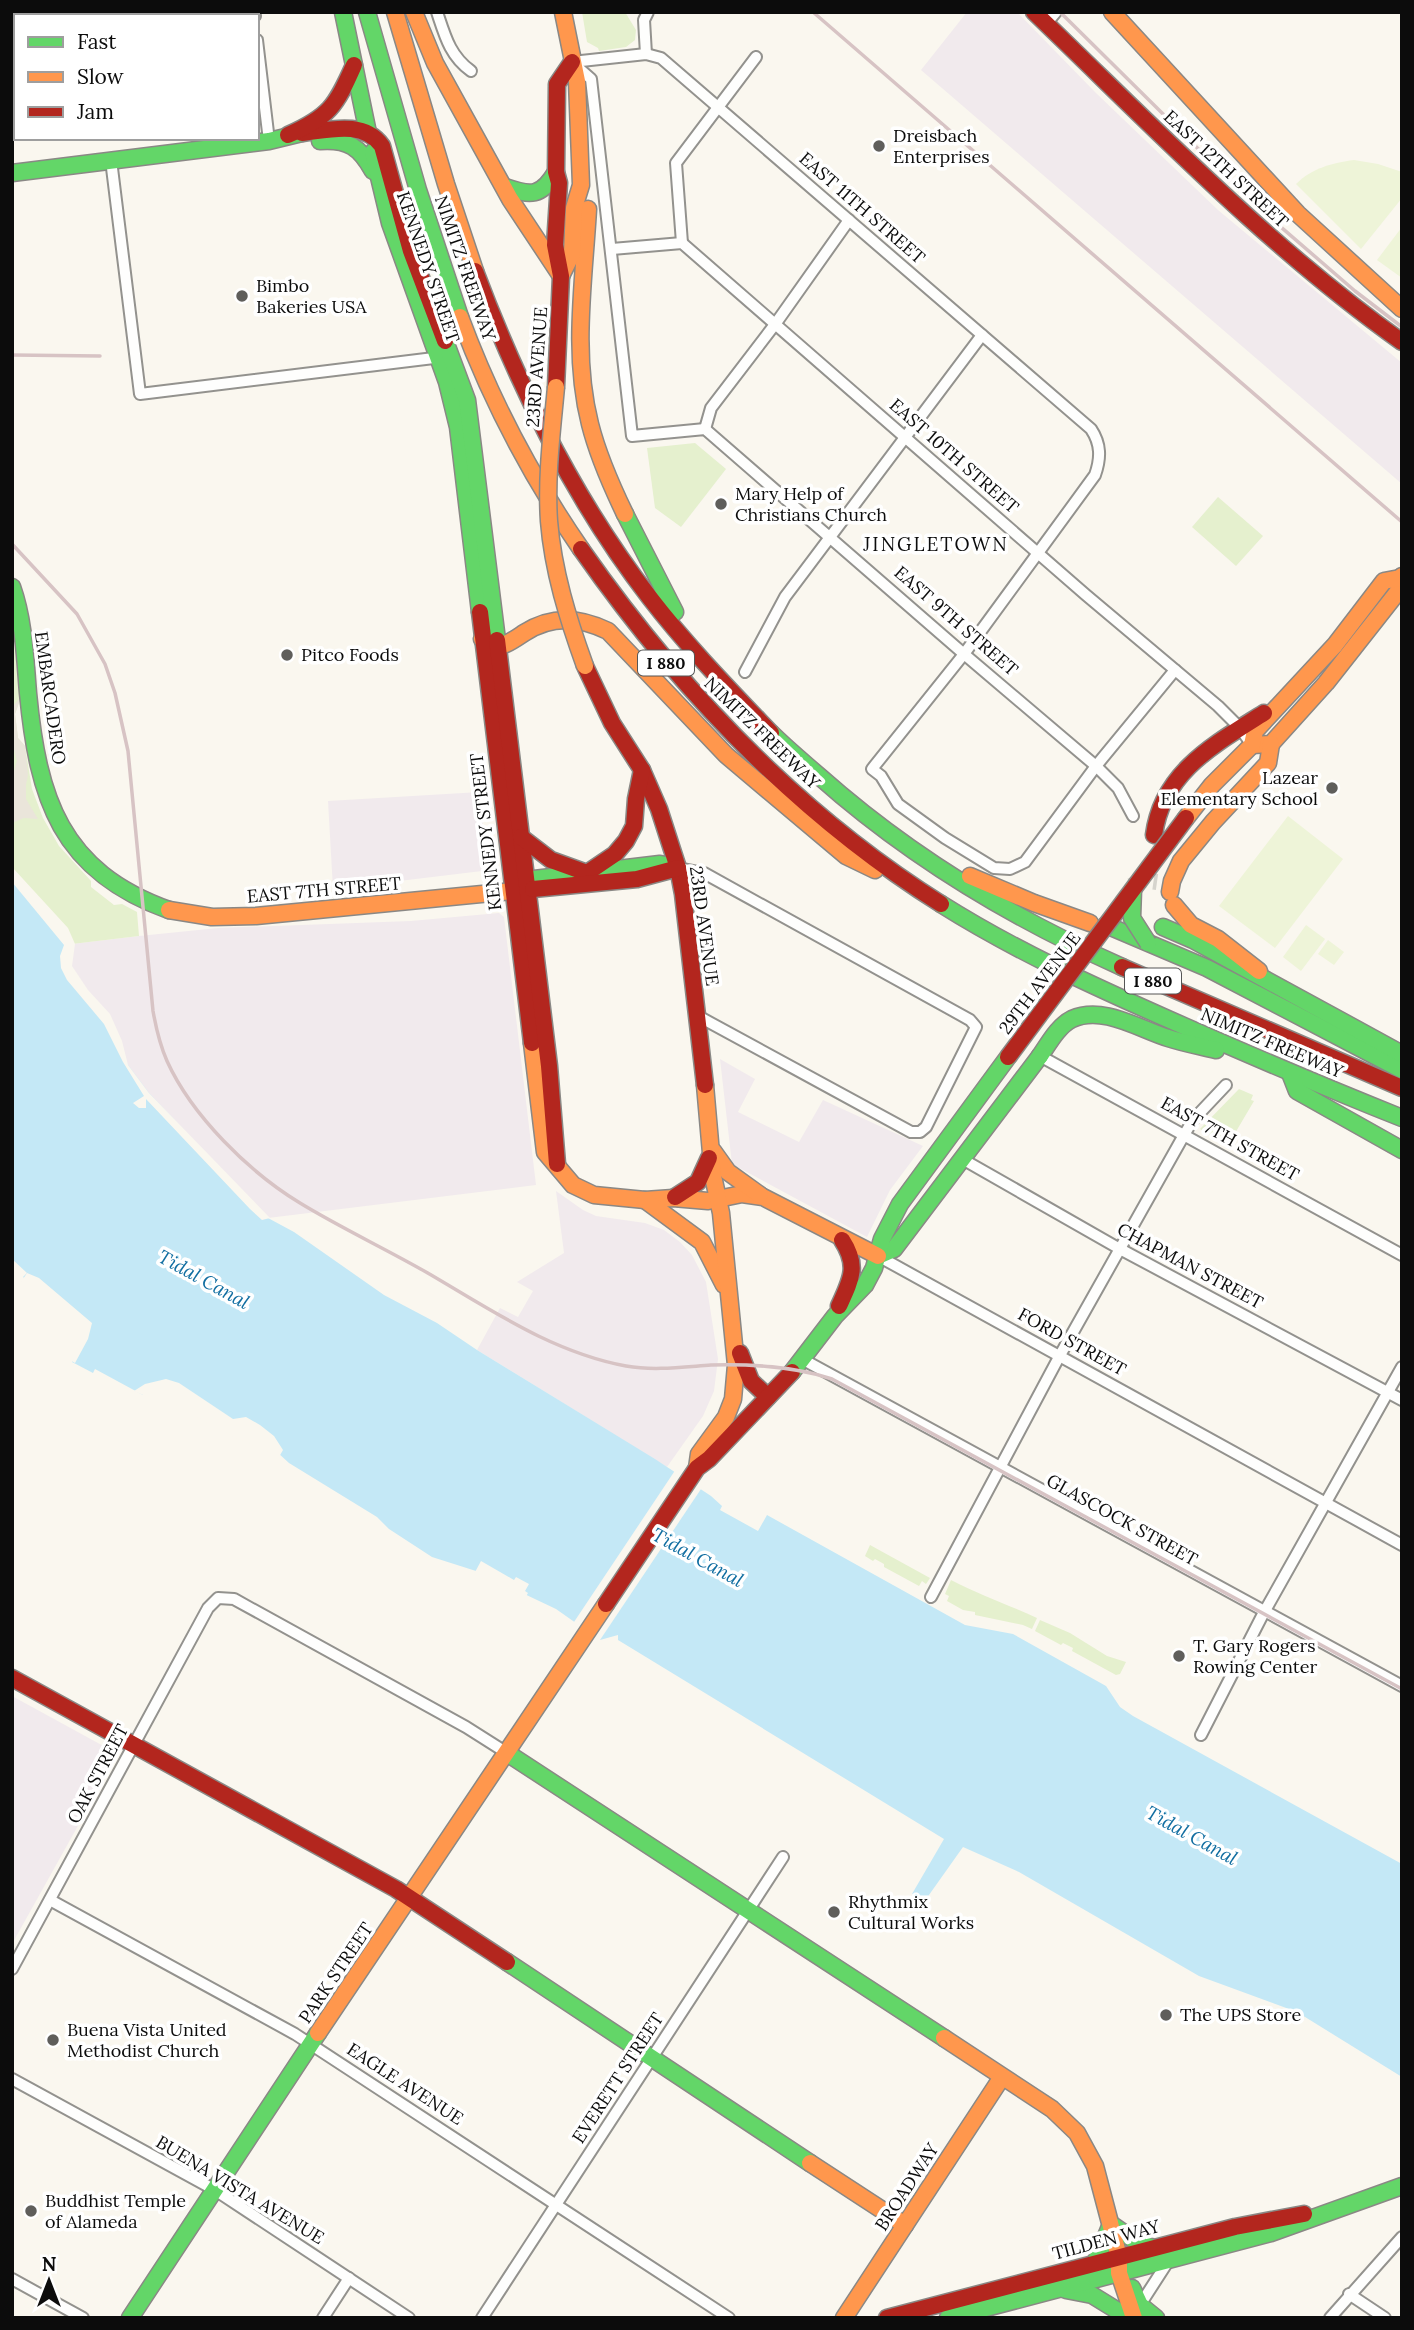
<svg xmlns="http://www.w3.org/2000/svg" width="1414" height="2330" font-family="Lora,serif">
<rect width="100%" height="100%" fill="#faf7ef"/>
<g fill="#f1eaed">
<polygon points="967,12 1017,12 1096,93 1218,210 1402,363 1402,484 921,70"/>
<polygon points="480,792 487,866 482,871 333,889 328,801"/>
<polygon points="499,913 504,917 536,1185 268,1218 149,1094 128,1065 68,967 72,944 139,936 218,928 411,921"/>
<polygon points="720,1059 755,1079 738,1112 799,1142 823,1100 923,1146 890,1190 867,1237 732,1164"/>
<polygon points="556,1191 583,1210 596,1216 645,1223 664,1230 680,1242 692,1255 706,1282 718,1359 714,1391 703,1416 667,1467 477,1350 500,1308 518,1317 533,1291 517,1282 564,1253"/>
<polygon points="12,1696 118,1754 12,1944"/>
</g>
<g fill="#e5f0ce">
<polygon points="582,12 625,12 636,30 635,40 626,47 599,51 598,48 587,42"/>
<polygon points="695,443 726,469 681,527 655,508 647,448"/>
<polygon points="1218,497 1263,536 1236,566 1192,527"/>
<polygon points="12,630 21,697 15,714 18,738 25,746 32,789 43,818 59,846 91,881 91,887 114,905 122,904 137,912 139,936 72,944 12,871"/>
<polygon points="1239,1089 1253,1095 1251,1100 1254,1101 1228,1145 1200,1129"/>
<polygon points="870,1545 930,1578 926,1584 922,1581 919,1586 884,1567 884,1564 875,1559 873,1561 865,1556"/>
<path d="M951,1580C980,1595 1009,1605 1037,1618L1032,1629L1023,1625L975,1615V1612L963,1610L947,1601L949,1596L945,1594Z"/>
<polygon points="1040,1620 1070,1633 1107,1656 1126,1662 1120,1674 1116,1675 1072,1651 1073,1648 1063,1643 1061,1645 1035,1631"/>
</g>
<g fill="#eef4d8">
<path d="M1354,160L1378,164L1402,172V198L1361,249L1296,184C1312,168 1332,163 1354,160Z"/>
<polygon points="1402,227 1402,278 1377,260"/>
<polygon points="1288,816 1343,859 1275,948 1219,906"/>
<polygon points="1306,925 1325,939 1301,971 1283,957"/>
<polygon points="1328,940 1344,952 1334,965 1318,954"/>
</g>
<polygon fill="#eae5da" points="21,697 15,714 18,738 25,746 28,775 26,785 26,799 38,819 24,818 12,823 12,777 17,761 12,743 12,707"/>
<polygon fill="#c4e8f6" points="12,871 65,930 68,967 86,991 128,1065 149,1093 268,1218 294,1232 384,1295 437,1323 477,1350 655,1459 711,1496 722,1506 720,1510 758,1531 767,1515 965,1625 1013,1634 1106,1686 1120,1707 1133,1716 1402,1864 1402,2077 1297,2012 1199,1976 1019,1872 963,1847 924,1902 912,1894 944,1839 618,1640 618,1635 600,1640 556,1609 476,1571 432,1557 389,1529 377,1517 289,1463 277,1452 148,1387 143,1395 95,1369 93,1373 72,1362 88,1329 23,1277 27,1273 12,1259"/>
<g fill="#faf7ef">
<polygon points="12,867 68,928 75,944 72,966 88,990 110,1014 122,1041 128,1065 149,1093 270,1218 262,1220 250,1209 146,1099 146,1108 139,1108 133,1103 144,1096 123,1062 104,1024 67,980 61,968 60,956 64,945 12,882"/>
<polygon points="27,1273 39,1278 92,1323 88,1339 75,1363 70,1360 84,1330 21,1282"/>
<polygon points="166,1379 179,1383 233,1419 246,1417 260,1425 274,1436 283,1450 279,1457 232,1436 149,1391 147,1395 143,1395 134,1391 145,1384"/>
<polygon points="676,1469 703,1486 598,1643 572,1625"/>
<polygon points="481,1561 514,1580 516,1577 529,1584 525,1591 528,1593 525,1598 474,1574"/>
</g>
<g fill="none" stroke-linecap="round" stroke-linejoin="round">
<polyline stroke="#d6d4cd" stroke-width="16" stroke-dasharray="16 8" stroke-linecap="butt" points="1131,886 1143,880 1157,882"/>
<defs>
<g id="street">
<polyline points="254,12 255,16"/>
<path d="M437,12C445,36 450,56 471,71"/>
<polyline points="1046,24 1056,12"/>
<polyline points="257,40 269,141"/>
<polyline points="646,54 644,20 648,12"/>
<path d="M572,62L646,54L661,58L1091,429C1101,444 1101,458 1095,475L964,654L872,769L881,776L898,804L945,838L994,868L1010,869L1025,862L1096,766L1175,670"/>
<polyline points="574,64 591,79 632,436 705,429 964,654 1096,766 1118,788 1133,816"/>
<polyline points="111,160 140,394 442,357"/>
<polyline points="682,243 676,163 756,57"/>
<polyline points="612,249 682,243 1086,595 1218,706 1240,728 1252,745"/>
<polyline points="705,429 711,408 776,323 849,220"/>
<polyline points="745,672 785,597 982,335"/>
<polyline points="678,868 704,873 970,1020 976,1027 926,1127 920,1132 911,1132 696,1015"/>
<polyline points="1040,1056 1402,1255"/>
<polyline points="964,1160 1120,1249 1402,1400"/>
<polyline points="878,1256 1402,1545"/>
<polyline points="802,1359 1402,1686"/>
<polyline points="931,1597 1059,1357 1184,1135 1193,1120 1226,1085"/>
<polyline points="1201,1735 1262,1616 1402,1367"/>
<polyline points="50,1900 295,2034 729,2318"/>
<polyline points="12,1969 208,1608 218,1598 234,1599 466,1727 507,1753"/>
<polyline points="12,2079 215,2190 409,2318"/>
<polyline points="12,2279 83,2318"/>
<polyline points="1349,2294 1385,2318"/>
<polyline points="1138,2308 1169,2260"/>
<polyline points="323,2318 349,2278"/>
<polyline points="482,2318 783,1857"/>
<polyline points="1330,2318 1402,2237"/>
</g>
<g id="fast">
<polyline points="343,12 368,133"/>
<polyline points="367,12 418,190 460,317"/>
<path d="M320,141C348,139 360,147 373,171"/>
<polyline points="373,152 390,223 447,382 458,427 480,612"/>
<polyline points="12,173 269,141 302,133"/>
<path d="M505,187C531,196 541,197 556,172"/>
<polyline points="445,341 467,400 497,640"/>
<polyline points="625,514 675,612"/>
<path d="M12,587C24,621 25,657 28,693C38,798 60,871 169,910"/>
<path d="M771,733C786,748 803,762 819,776C909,856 1012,918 1122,967"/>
<polyline points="519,885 526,880 660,864 678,868"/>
<path d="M941,904C1014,950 1091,985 1170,1020C1247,1054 1324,1087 1402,1118"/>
<polyline points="1106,925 1207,968 1402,1070"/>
<polyline points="1163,927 1193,940 1402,1054"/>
<path d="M1040,1056C1049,1043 1058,1026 1072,1019C1103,1005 1139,1029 1168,1038C1183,1043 1200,1046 1216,1050"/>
<polyline points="1290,1073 1297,1091 1402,1150"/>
<polyline points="878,1256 894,1249 1040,1056"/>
<polyline points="792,1372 835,1316 865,1285 874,1268 882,1239 900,1204 1008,1057"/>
<polyline points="507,1753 944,2038"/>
<polyline points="507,1962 810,2163"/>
<polyline points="1111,2224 1134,2240 1153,2248"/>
<polyline points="1095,2263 1111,2224"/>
<polyline points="1132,2288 1140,2305 1156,2318"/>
<polyline points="1066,2290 1092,2295 1118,2311 1132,2316"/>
<polyline points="130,2318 318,2033"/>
<polyline points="948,2318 1271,2233 1402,2186"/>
</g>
<g id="slow">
<polyline points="395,12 446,184 475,271"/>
<polyline points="414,12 435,63 510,199 561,276"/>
<polyline points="1112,12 1298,214 1402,309"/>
<path d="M588,209C584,280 572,354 590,424C598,456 611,485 625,514"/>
<polyline points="561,276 572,254 574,208 581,185 577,81 563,12"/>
<path d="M460,317C490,398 532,478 581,549"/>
<path d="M482,639L488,647C503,648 512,641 524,633C552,615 579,617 608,631L726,755L846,856L875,870"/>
<polyline points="1252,745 1271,744 1326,683 1400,589 1402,576"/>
<polyline points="1186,818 1212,785 1252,745 1255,731 1335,645 1384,581 1400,578"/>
<polyline points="970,876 1034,903 1090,923"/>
<polyline points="1170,892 1172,881 1181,861 1213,822 1268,763 1271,744"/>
<polyline points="1174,905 1191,925 1218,939 1259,971"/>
<polyline points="169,910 212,917 256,916 533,889"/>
<polyline points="532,1043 545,1152 573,1185 594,1195 645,1200 673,1198 708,1201 742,1194 763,1197 878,1256"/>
<polyline points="713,1151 728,1172 760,1195"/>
<polyline points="645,1200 702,1242 724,1285"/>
<polyline points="697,1468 699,1454 726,1417 733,1399 736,1365 721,1213 713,1176 705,1085"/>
<polyline points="318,2033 606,1604"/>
<polyline points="944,2038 1052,2109 1077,2133 1095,2166 1119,2257 1119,2273 1134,2318"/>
<polyline points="810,2163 905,2225"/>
<polyline points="844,2318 1002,2077"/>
</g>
<g id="jam">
<path d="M1034,12C1153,126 1267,246 1402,342"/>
<path d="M302,133C329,130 364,120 382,146L411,251L445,341"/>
<path d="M288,135C329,117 336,106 354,65"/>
<path d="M475,271C519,388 574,500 650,598C687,646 729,689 771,733"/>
<polyline points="556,387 561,276 555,245 559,183 556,172 557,84 572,62"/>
<path d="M581,549C679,689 796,813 941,904"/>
<polyline points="480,612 532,1043"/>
<polyline points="497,640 549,1066 557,1164"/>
<polyline points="585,666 612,723 642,770 659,809 678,868 683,894 705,1085"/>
<path d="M1154,835C1162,772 1215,744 1264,713"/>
<polyline points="521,837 551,860 587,873 615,854 626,841 634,826 636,799 642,770"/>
<polyline points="533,889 637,879 678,868"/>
<polyline points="1122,967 1402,1088"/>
<polyline points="675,1197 698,1182 709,1158"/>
<path d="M839,1306C851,1280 859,1266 842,1240"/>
<polyline points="740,1353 751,1381 768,1397"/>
<polyline points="606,1604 697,1468 709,1459 792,1372"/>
<polyline points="12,1678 396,1889 507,1962"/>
<polyline points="887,2318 1235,2227 1304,2214"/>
</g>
</defs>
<use href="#street" stroke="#93928e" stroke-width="14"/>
<use href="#fast" stroke="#8a8885" stroke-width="19"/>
<use href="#slow" stroke="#8a8885" stroke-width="19"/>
<use href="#jam" stroke="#8a8885" stroke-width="19"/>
<use href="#street" stroke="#fefefd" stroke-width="10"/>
<use href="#fast" stroke="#63d668" stroke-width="16"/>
<use href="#slow" stroke="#ff974d" stroke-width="16"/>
<use href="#jam" stroke="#b3261e" stroke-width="16"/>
<g stroke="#d7c3c4" stroke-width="3.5">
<polyline points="813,12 1402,522"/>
<polyline points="1060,12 1253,203 1355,291 1402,327"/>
<polyline points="12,355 100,356"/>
<path d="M12,544L77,614L105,664L115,693L128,751L153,1011C156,1028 160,1045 167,1061C192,1116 249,1172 300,1203C341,1228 384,1248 426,1272C490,1309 551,1352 626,1366C654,1371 683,1367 711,1365C752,1364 793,1366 832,1379L1402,1689"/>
</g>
<defs>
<polyline id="fast-bridge" points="1133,889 1132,918 1148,943"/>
<path id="slow-bridge" d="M556,387C552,431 546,476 549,521C553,571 568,619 585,666"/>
<polyline id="jam-bridge" points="1008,1057 1186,818"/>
</defs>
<use href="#fast-bridge" stroke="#8a8885" stroke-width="19" stroke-linecap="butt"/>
<use href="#slow-bridge" stroke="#8a8885" stroke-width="19" stroke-linecap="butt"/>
<use href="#jam-bridge" stroke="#8a8885" stroke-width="19" stroke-linecap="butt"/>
<use href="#fast-bridge" stroke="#63d668" stroke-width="16"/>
<use href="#slow-bridge" stroke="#ff974d" stroke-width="16"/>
<use href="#jam-bridge" stroke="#b3261e" stroke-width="16"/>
</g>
<g fill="#5f5e5b" stroke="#fff" stroke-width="2.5">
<circle cx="879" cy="146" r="7"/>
<circle cx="242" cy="296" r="7"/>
<circle cx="721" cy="504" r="7"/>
<circle cx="287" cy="655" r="7"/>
<circle cx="1332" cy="788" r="7"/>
<circle cx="1179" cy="1656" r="7"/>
<circle cx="834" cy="1912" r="7"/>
<circle cx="1166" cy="2015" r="7"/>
<circle cx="53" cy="2040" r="7"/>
<circle cx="31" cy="2211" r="7"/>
</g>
<g text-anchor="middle" stroke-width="7" stroke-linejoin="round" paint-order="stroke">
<g fill="#fff" stroke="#555" stroke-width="2">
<rect x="638" y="650.5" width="56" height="25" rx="5"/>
<rect x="1125" y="968.5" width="56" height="25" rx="5"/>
</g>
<g font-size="16" font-weight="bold" fill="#0c0c0c">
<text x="666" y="669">I 880</text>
<text x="1153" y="987">I 880</text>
</g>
<g font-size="18" fill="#0c0c0c" stroke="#fff" text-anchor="start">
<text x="893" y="142">Dreisbach<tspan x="893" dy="21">Enterprises</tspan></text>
<text x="256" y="292">Bimbo<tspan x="256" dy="21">Bakeries USA</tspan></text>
<text x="735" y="500">Mary Help of<tspan x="735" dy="21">Christians Church</tspan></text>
<text x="301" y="661">Pitco Foods</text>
<text x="1318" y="784" text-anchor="end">Lazear<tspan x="1318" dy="21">Elementary School</tspan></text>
<text x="1193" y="1652">T. Gary Rogers<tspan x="1193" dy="21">Rowing Center</tspan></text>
<text x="848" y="1908">Rhythmix<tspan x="848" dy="21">Cultural Works</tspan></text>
<text x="1180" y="2021">The UPS Store</text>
<text x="67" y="2036">Buena Vista United<tspan x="67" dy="21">Methodist Church</tspan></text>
<text x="45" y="2207">Buddhist Temple<tspan x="45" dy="21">of Alameda</tspan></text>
</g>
<g font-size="18" fill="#0c0c0c" stroke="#fff">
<text transform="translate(1226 169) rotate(43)" y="6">EAST 12TH STREET</text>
<text transform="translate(862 208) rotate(41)" y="6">EAST 11TH STREET</text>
<text transform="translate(428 267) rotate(71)" y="6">KENNEDY STREET</text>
<text transform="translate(465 268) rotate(71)" y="6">NIMITZ FREEWAY</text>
<text transform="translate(537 367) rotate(-86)" y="6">23RD AVENUE</text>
<text transform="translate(954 456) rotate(41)" y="6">EAST 10TH STREET</text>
<text transform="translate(956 621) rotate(41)" y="6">EAST 9TH STREET</text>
<text transform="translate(50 698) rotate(82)" y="6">EMBARCADERO</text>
<text transform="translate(762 733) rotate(44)" y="6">NIMITZ FREEWAY</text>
<text transform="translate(486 832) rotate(-97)" y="6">KENNEDY STREET</text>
<text transform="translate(324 890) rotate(-5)" y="6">EAST 7TH STREET</text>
<text transform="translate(704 926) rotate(82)" y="6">23RD AVENUE</text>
<text transform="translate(1040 983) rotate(-53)" y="6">29TH AVENUE</text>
<text transform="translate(1272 1043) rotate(23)" y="6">NIMITZ FREEWAY</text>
<text transform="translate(1230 1139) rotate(29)" y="6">EAST 7TH STREET</text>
<text transform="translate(1190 1266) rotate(28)" y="6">CHAPMAN STREET</text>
<text transform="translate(1072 1342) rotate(29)" y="6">FORD STREET</text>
<text transform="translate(1122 1520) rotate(29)" y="6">GLASCOCK STREET</text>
<text transform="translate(98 1774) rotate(-62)" y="6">OAK STREET</text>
<text transform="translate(336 1973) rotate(-56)" y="6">PARK STREET</text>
<text transform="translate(618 2078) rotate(-57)" y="6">EVERETT STREET</text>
<text transform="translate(405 2084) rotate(33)" y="6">EAGLE AVENUE</text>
<text transform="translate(907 2187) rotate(-57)" y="6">BROADWAY</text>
<text transform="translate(240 2190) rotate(31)" y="6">BUENA VISTA AVENUE</text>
<text transform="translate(1106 2240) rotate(-15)" y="6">TILDEN WAY</text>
</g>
<g font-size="19" letter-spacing="2" fill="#0c0c0c" stroke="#fff">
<text x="936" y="551">JINGLETOWN</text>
</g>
<g font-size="19" font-style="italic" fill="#116ea1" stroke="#fff">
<text transform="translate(204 1279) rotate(29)" y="7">Tidal Canal</text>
<text transform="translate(698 1557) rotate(29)" y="7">Tidal Canal</text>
<text transform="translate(1192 1835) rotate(29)" y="7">Tidal Canal</text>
</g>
</g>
<rect width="1414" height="2330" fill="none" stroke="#0c0c0c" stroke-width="28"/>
<rect x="14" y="14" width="245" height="126" fill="#ffffff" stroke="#9e9e9e" stroke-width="2"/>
<rect x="28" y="37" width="35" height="10" fill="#63d668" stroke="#9e9e9e" stroke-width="2"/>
<text x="77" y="49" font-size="21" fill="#0c0c0c">Fast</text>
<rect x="28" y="72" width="35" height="10" fill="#ff974d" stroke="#9e9e9e" stroke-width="2"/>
<text x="77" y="84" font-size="21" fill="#0c0c0c">Slow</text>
<rect x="28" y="107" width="35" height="10" fill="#b3261e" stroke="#9e9e9e" stroke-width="2"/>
<text x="77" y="119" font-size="21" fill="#0c0c0c">Jam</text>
<g transform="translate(49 2281)" stroke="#ffffff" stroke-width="5" paint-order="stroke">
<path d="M0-5L12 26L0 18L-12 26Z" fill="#0c0c0c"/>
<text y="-10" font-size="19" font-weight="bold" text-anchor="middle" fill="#0c0c0c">N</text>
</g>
</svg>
